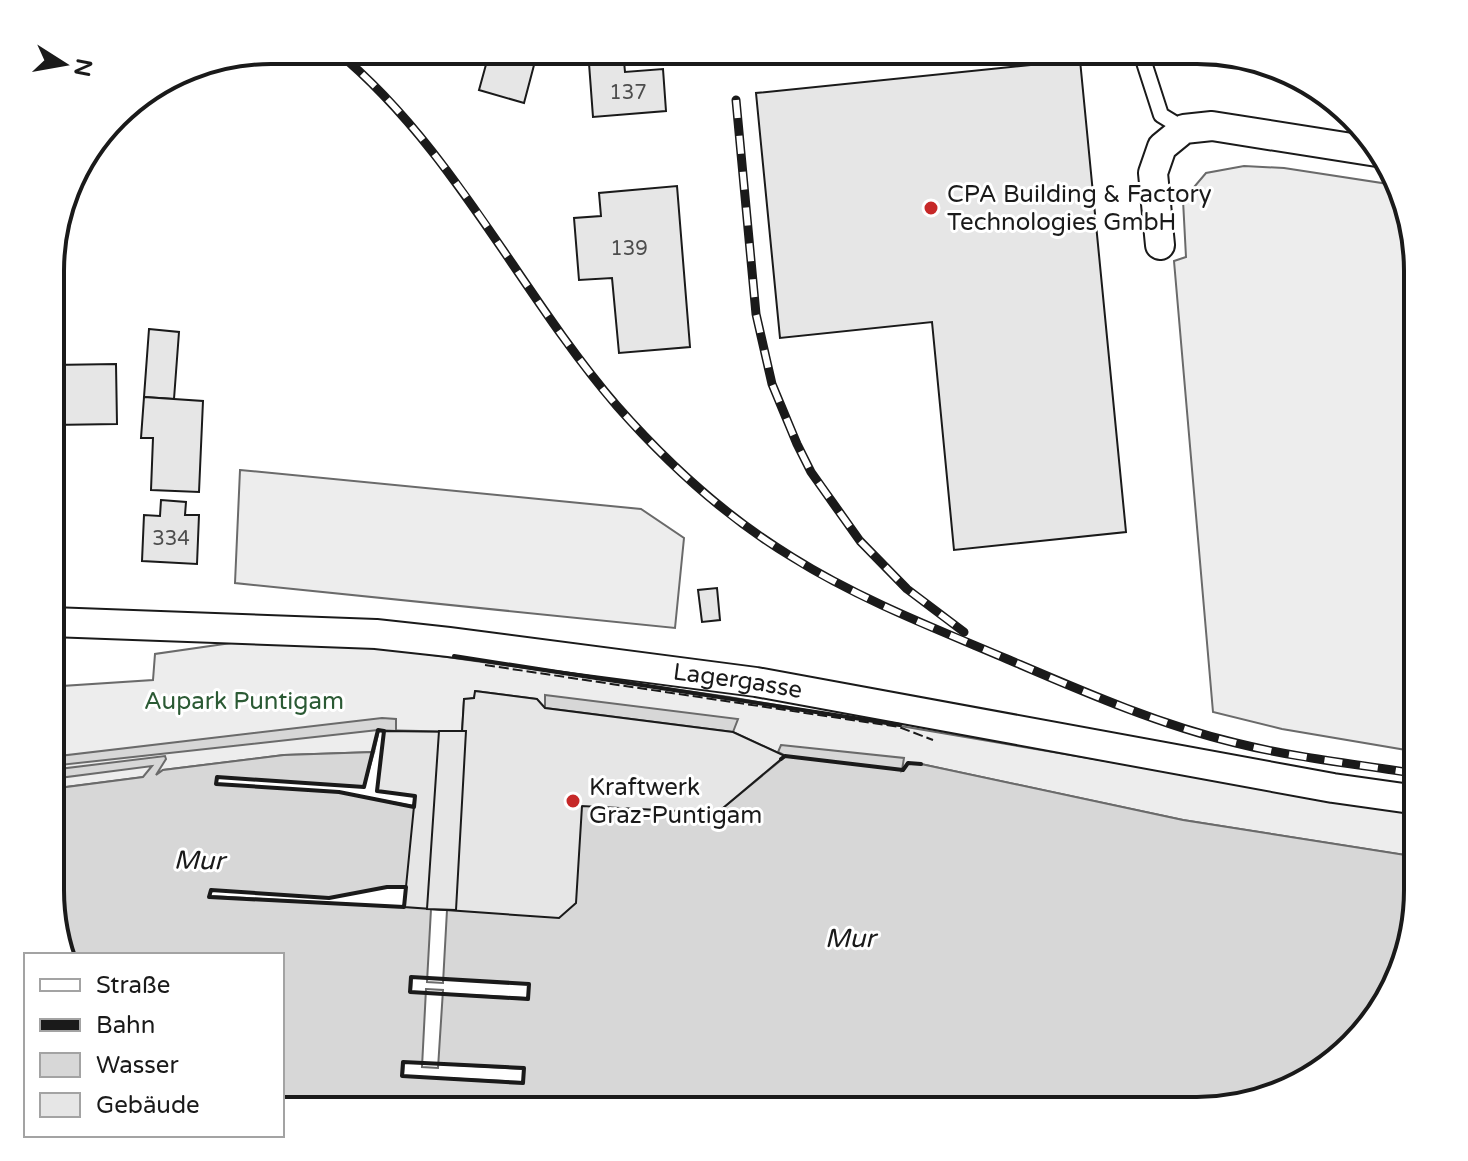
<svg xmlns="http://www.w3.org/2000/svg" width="1468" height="1161" font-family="'Varela Round',sans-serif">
<rect width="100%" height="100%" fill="#fff"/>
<g fill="#ededed" stroke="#6a6a6a" stroke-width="2">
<polygon points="1244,166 1284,168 1401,186 1418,270 1418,752 1282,729 1213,712 1174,261 1186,257 1183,200 1206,173"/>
<polygon points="240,470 641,509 684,538 675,628 235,583"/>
<polygon points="245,641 377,647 729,697 1418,814 1418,857 1183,820 921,764 903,770 785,756 733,732 545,708 536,699 476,691 474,698 464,700 462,732 379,730 374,752 284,755 163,770 152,778 144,777 51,789 51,706 62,701 62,686 153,680 155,654"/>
</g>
<g fill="#d7d7d7" stroke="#6a6a6a" stroke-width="2" fill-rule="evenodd">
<polygon points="545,695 738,719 733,732 545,708"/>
<polygon points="382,718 396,719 396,731 378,730 51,766 51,757"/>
<path d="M781,745L904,758L902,770L908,763L921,764L1183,820L1418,857L1417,905L1401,975L1363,1036L1282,1094L1197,1111H282V955H64L51,905V789L143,777L152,766L51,779V770L165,756L166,759L156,775L163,770L284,755L374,752L364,787L218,777L216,784L339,792L413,806L415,796L717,813L786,756L778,752ZM387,887L406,888L404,907L210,896L212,890L329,898ZM412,977L529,984L528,998L411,992ZM404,1062L523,1069V1082L403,1076Z"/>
</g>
<g fill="#fff" stroke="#6a6a6a" stroke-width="2">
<polygon points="431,909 447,910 443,983 427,982"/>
<polygon points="426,989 443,990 438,1068 422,1067"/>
</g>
<g fill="#e6e6e6" stroke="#1a1a1a" stroke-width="2">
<polygon points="490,50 538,50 524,103 479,90"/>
<polygon points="588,50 623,50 625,72 663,69 666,111 593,117"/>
<polygon points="1080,60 1126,532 954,550 932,322 780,338 756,93"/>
<polygon points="1291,72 1317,89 1289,84"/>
<polygon points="677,186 690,347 619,353 612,278 579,280 574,218 601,216 599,193"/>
<polygon points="149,329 179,332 174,399 144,397"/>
<polygon points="116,364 117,424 52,425 52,365"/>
<polygon points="144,397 203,401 199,492 151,490 153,438 141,438"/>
<polygon points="161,500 186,502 185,515 199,515 197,564 142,561 144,515 160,516"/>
<polygon points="717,588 720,620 702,622 698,590"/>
<polygon points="475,691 537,699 545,708 733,732 785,756 717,813 582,806 576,903 559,918 404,907 415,796 377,791 384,731 462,732 464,699 474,698"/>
<polygon points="439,731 466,731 456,910 427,909"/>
</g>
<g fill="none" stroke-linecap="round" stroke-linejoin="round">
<defs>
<polyline id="lane" points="1140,50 1161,115 1184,129"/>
<g id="street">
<polyline points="1160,245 1153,173 1162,147 1184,129 1212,126 1377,152"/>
<path id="s1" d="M51,622L376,634L449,642L756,682L1333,788L1418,800"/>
</g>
</defs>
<use href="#lane" stroke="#1a1a1a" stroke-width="18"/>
<use href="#street" stroke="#1a1a1a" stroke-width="32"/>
<use href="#lane" stroke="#fff" stroke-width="14"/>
<use href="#street" stroke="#fff" stroke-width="28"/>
<defs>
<g id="rail">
<path d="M335,50C454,148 518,291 617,406C668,464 726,517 792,557C859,599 934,628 1007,659C1082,691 1157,724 1236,743C1296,758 1357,764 1418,774"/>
<polyline points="736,100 756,314 772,384 797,444 811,472 860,541 907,589 964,632"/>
</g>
</defs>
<use href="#rail" stroke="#1a1a1a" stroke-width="9"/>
<use href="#rail" stroke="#fff" stroke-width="6" stroke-dasharray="18" stroke-linecap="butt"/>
<polyline stroke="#1a1a1a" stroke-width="2" stroke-dasharray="10 4" stroke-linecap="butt" points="485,665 899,727 933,740"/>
<g stroke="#1a1a1a" stroke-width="4">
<polyline points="454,656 900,725"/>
<polygon points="378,730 384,731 377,791 415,796 414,807 339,792 216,784 217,777 364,787"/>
<polyline points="781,759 785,756 903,770 908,763 921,764"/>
<polygon points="387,887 406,887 404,907 209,897 211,890 329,898"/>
<polygon points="411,977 529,984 528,999 410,992"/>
<polygon points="403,1062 524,1068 523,1083 402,1076"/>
</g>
</g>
<g fill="#c62828" stroke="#fff" stroke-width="3">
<circle cx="931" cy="208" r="8"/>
<circle cx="573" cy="801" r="8"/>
</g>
<g text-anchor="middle" stroke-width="6" stroke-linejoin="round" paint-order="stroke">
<g font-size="20" fill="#4d4d4d">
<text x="628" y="99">137</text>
<text x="629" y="255">139</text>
<text x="171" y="545">334</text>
</g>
<g font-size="24" fill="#1a1a1a" stroke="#fff" text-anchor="start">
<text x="947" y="202">CPA Building &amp; Factory<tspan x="947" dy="28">Technologies GmbH</tspan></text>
<text x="589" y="795">Kraftwerk<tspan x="589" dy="28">Graz-Puntigam</tspan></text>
</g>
<g font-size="24" fill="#1a1a1a" stroke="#fff">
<text dy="8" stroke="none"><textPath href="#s1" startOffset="690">Lagergasse</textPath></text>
</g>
<g font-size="24" fill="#2b5a34" stroke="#fff">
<text x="244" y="709">Aupark Puntigam</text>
</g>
<g font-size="26" font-style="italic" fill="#1a1a1a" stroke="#fff">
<text transform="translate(199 860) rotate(1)" y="9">Mur</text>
<text x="850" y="947">Mur</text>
</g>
</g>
<path d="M0 0H1468V1161H0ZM271 64H1197A207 207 0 0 1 1404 271V890A207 207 0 0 1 1197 1097H271A207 207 0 0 1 64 890V271A207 207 0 0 1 271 64Z" fill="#fff" fill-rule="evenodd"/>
<path fill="none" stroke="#1a1a1a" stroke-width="4" d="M271 64H1197A207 207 0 0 1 1404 271V890A207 207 0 0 1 1197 1097H271A207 207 0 0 1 64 890V271A207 207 0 0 1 271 64Z"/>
<rect x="24" y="953" width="260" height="184" fill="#ffffff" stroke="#a3a3a3" stroke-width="2"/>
<rect x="40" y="979" width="40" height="12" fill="#ffffff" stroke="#a3a3a3" stroke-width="2"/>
<text x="96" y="993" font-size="24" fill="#1a1a1a">Straße</text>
<rect x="40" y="1019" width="40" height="12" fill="#1a1a1a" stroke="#a3a3a3" stroke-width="2"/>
<text x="96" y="1033" font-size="24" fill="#1a1a1a">Bahn</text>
<rect x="40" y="1053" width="40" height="24" fill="#d7d7d7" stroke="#a3a3a3" stroke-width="2"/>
<text x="96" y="1073" font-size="24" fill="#1a1a1a">Wasser</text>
<rect x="40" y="1093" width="40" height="24" fill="#e6e6e6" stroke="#a3a3a3" stroke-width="2"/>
<text x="96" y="1113" font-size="24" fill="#1a1a1a">Gebäude</text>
<g transform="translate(64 64) rotate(101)" stroke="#ffffff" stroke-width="6" paint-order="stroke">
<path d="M0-6L14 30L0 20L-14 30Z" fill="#1a1a1a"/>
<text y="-12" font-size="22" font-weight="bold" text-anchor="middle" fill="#1a1a1a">N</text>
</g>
</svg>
